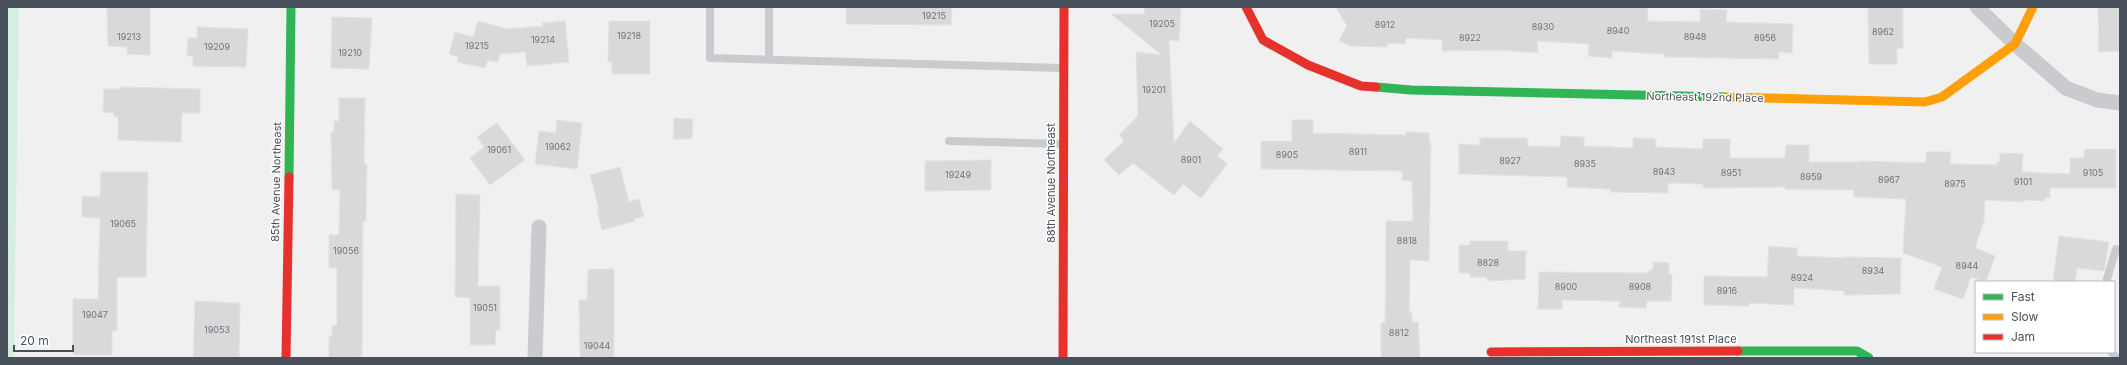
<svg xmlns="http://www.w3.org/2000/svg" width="2127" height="365" font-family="Inter,sans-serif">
<rect width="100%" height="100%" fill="#f0f0f0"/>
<polygon fill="#d6eee2" points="7,7 19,7 14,358 7,358"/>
<g fill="#d9d9da" stroke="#e1e2e3">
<polygon points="107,7 150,7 150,55 127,54 127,47 108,46"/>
<polygon points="846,7 952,7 951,25 846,24"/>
<polygon points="1145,7 1181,7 1179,41 1169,40 1174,143 1190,121 1223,149 1217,156 1227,164 1201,198 1183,184 1174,195 1133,163 1119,175 1104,160 1124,141 1119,135 1138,116 1136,52 1162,55 1111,14 1144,14"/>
<polygon points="1336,7 1648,7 1647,21 1700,22 1700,9 1727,10 1726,22 1793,24 1792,53 1779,52 1779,59 1664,57 1664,54 1612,51 1612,58 1588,56 1589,44 1537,41 1538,53 1498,50 1442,51 1442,40 1406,38 1405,44 1388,43 1387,47 1350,46 1339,40 1347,26"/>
<polygon points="1868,7 1903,7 1903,49 1897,48 1897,64 1869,64"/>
<polygon points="2098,7 2120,7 2120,51 2099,52"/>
<polygon points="332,17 372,18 369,69 331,68"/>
<polygon points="478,21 507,29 543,26 542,23 565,21 569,62 527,66 525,52 500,54 498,62 488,60 485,68 457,62 458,57 449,54 455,32 473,37"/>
<polygon points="609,21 650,21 650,74 612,74 612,62 608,62"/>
<polygon points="197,27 248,29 246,67 193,66 193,56 187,56 188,38 197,38"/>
<polygon points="120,87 200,89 200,113 182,113 181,142 118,140 118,117 114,117 114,113 103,112 104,89 120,89"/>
<polygon points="339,98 365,98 364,164 367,164 366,221 363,221 362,357 329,358 329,336 332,336 332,325 337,325 337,268 329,268 329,235 339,235 340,190 332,190 331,132 334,132 334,121 339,121"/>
<polygon points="674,118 693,119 692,139 673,139"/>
<polygon points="557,120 582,123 577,169 535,164 539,131 556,133"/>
<polygon points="1292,120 1313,120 1313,133 1406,135 1406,132 1429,133 1429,143 1431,143 1429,261 1410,260 1409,313 1412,313 1412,322 1418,322 1420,358 1381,358 1381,323 1385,323 1386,221 1413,221 1412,181 1402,180 1402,171 1261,169 1261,141 1292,141"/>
<polygon points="497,123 525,160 490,185 470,158 484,147 477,137"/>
<polygon points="1561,136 1584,137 1584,146 1633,148 1633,138 1656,139 1655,147 1703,149 1703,139 1730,139 1730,158 1785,158 1786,145 1809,145 1809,162 1858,162 1858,161 1926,163 1926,152 1951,152 1950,164 1997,165 1997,162 2000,162 2000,153 2023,154 2022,172 2070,174 2070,158 2084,158 2085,149 2116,149 2116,188 2050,188 2050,198 2045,198 2045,201 2023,200 2023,202 1985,200 1984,221 1975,248 1995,256 1986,282 1971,277 1963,299 1934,289 1942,267 1903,253 1906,199 1854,197 1854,190 1785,189 1785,187 1703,188 1703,184 1668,183 1668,193 1610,192 1610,189 1567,187 1567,177 1459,174 1459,144 1480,145 1480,138 1528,138 1527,146 1560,147"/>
<polygon points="991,160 991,190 925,191 925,161"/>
<polygon points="620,167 629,202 639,199 644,216 634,219 635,221 602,230 597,209 599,209 590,175"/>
<polygon points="101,172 148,172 146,277 117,277 117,331 112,331 112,355 73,355 73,299 98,299 100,218 82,217 82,196 100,197"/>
<polygon points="456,194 480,195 478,286 500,286 500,330 496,330 495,345 470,345 470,298 455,297"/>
<polygon points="2059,236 2109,242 2104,271 2077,268 2075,282 2053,282"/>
<polygon points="1470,241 1508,241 1508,251 1526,251 1525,279 1487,281 1487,277 1470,277 1470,273 1459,273 1459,245 1470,245"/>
<polygon points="1769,246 1797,248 1797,256 1845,258 1845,257 1901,258 1900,294 1844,295 1845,291 1794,288 1794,305 1749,303 1749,306 1704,305 1704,276 1767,277"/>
<polygon points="1653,262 1669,263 1669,274 1672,274 1671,301 1647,301 1646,308 1619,307 1620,301 1562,300 1562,309 1538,309 1539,272 1649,273 1649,270 1653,270"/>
<polygon points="588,269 614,269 614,358 580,358 579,300 587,300"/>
<polygon points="195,301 240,303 239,358 193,358"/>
</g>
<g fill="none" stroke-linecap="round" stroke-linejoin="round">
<g stroke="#cacbce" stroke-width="8">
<polyline points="710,7 710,58 1062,68"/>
<polyline points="769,59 769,7"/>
<polyline points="949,141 1062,144"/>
<polyline points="2106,282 2116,249"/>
<polyline points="2111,352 2117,358"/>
</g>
<g stroke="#cacbce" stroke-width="15">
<polyline points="1977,7 2015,44 2066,88 2097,100 2120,103"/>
<polyline points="535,358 539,227"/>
</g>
<g stroke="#30b455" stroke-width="9">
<polyline points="1376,87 1411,90 1725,97"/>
<polyline points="289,177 291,7"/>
<polyline points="1738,351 1857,351 1869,358"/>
</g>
<polyline stroke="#ff9f0a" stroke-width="9" points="1725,97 1925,102 1942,97 2015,44 2033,7"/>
<g stroke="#e5322d" stroke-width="9">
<polyline points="1246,7 1263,40 1308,65 1361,86 1376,87"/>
<polyline points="1491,352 1738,351"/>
<polyline points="286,358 289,177"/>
<polyline points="1063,358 1064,7"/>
</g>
</g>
<g text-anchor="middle" stroke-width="3" stroke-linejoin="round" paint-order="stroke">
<g font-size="9" fill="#6d737c">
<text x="934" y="19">19215</text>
<text x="1162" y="27">19205</text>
<text x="1385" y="28">8912</text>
<text x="1543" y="30">8930</text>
<text x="1618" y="34">8940</text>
<text x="1883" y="35">8962</text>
<text x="629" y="39">19218</text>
<text x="129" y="40">19213</text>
<text x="1695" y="40">8948</text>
<text x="1470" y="41">8922</text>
<text x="1765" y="41">8956</text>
<text x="543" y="43">19214</text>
<text x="477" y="49">19215</text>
<text x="217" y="50">19209</text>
<text x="350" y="56">19210</text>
<text x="1154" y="93">19201</text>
<text x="558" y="150">19062</text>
<text x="499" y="153">19061</text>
<text x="1358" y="155">8911</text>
<text x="1287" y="158">8905</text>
<text x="1191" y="163">8901</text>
<text x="1510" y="164">8927</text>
<text x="1585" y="167">8935</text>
<text x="1664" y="175">8943</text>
<text x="1731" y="176">8951</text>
<text x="2093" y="176">9105</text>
<text x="958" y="178">19249</text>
<text x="1811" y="180">8959</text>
<text x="1889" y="183">8967</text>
<text x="2023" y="185">9101</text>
<text x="1955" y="187">8975</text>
<text x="123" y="227">19065</text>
<text x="1407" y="244">8818</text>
<text x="346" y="254">19056</text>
<text x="1488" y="266">8828</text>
<text x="1967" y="269">8944</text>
<text x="1873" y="274">8934</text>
<text x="1802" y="281">8924</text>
<text x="1566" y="290">8900</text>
<text x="1640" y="290">8908</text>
<text x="1727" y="294">8916</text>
<text x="485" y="311">19051</text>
<text x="95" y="318">19047</text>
<text x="217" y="333">19053</text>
<text x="1399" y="336">8812</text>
<text x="597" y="349">19044</text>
</g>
<g font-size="11" fill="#48505b" stroke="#fff">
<text transform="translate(1705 97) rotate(1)" y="4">Northeast 192nd Place</text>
<text transform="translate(276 182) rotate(-89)" y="4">85th Avenue Northeast</text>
<text transform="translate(1051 183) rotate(-90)" y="4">88th Avenue Northeast</text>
<text x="1681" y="343">Northeast 191st Place</text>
</g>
</g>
<rect width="2127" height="365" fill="none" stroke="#48505b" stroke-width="16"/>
<rect x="1975" y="281" width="140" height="72" fill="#ffffff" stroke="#b6b9bd"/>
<rect x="1983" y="294" width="20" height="6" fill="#30b455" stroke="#b6b9bd"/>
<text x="2011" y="301" font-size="12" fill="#48505b">Fast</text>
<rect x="1983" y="314" width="20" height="6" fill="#ff9f0a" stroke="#b6b9bd"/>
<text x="2011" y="321" font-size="12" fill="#48505b">Slow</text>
<rect x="1983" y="334" width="20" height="6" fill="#e5322d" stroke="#b6b9bd"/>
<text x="2011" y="341" font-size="12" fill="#48505b">Jam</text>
<path d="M14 345v6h59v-6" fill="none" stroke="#48505b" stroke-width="2"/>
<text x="20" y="345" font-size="12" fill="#48505b" stroke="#ffffff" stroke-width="3" paint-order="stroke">20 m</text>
</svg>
